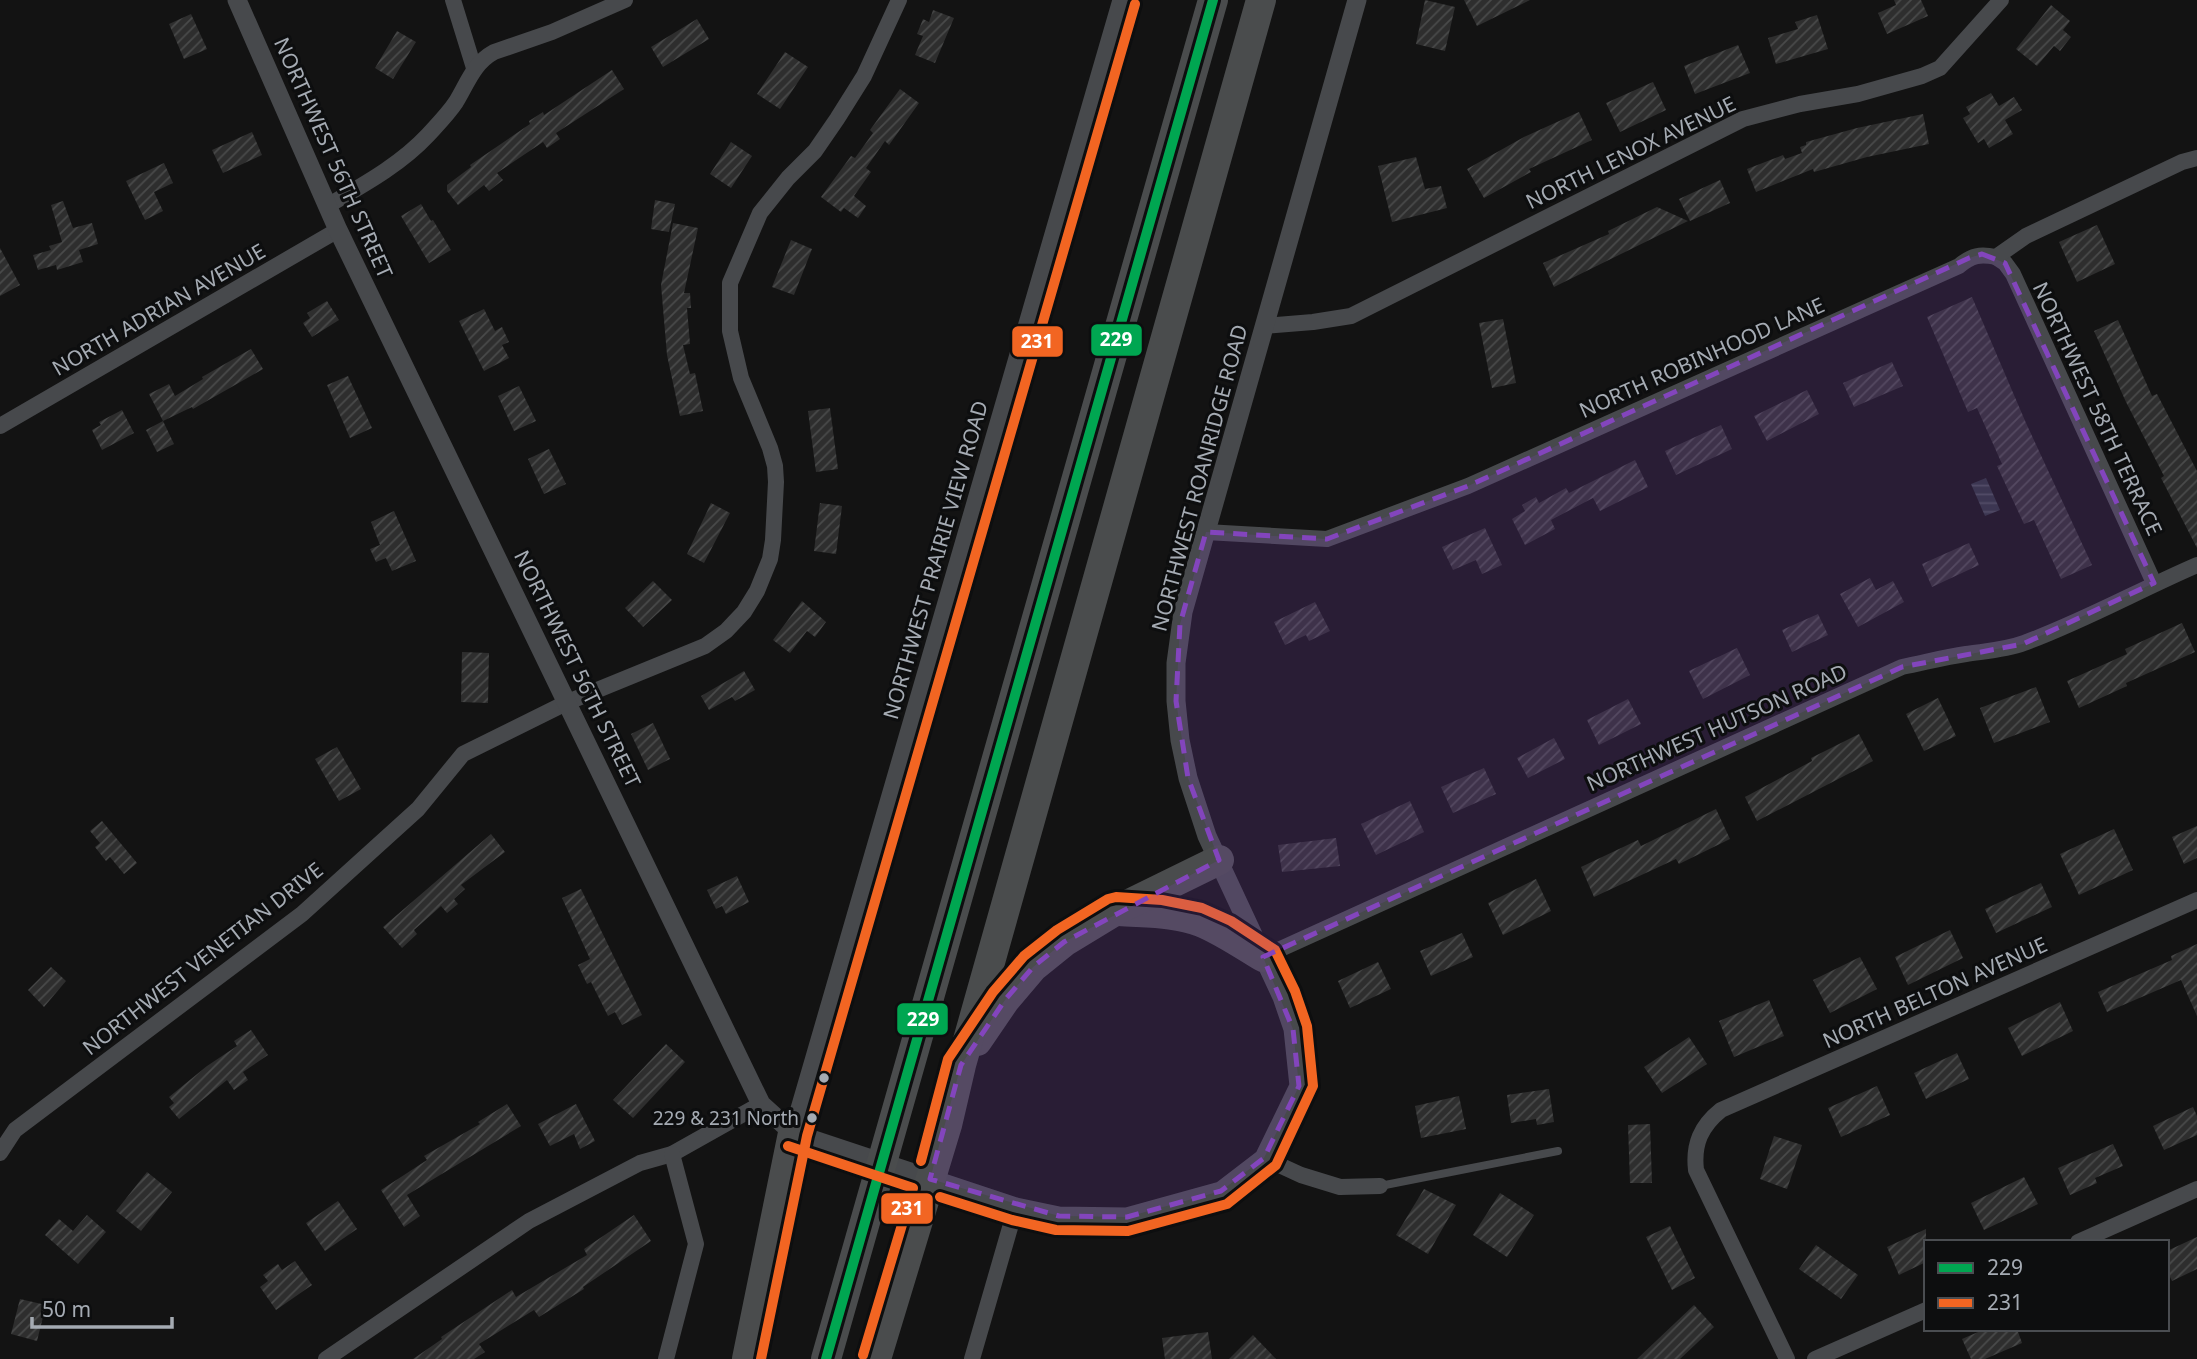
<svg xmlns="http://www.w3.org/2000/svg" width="2197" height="1359" font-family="'Noto Sans',sans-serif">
<defs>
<pattern id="water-rules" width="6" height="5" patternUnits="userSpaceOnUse" patternTransform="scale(1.75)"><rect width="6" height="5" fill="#2b3337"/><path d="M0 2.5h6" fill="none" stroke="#474e52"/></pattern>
<pattern id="building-hatch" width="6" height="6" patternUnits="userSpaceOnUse" patternTransform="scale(1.75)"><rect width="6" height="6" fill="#2e2e2e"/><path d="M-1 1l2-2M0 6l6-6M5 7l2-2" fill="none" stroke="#494a4a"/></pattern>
</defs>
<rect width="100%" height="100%" fill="#131313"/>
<polygon fill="url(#water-rules)" points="1986,478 2000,510 1985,516 1971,484"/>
<g fill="url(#building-hatch)">
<polygon points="1425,0 1455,7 1445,51 1416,44"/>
<polygon points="1464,0 1530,0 1477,26"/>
<polygon points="1894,0 1921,0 1928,16 1887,34 1878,13 1896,5"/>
<polygon points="2051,5 2070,21 2063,30 2071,37 2060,51 2054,46 2037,66 2016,49"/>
<polygon points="933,10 954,18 935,63 915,55 923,36 917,34 923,19 929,22"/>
<polygon points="191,14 207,49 184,59 169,24"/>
<polygon points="1817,15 1828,49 1776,64 1768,38 1798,29 1795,22"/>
<polygon points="697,19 709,39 663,67 651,47"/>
<polygon points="397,31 416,42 393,79 375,68"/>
<polygon points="1738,45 1750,73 1695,94 1684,66"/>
<polygon points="785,52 808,67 780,109 757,94"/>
<polygon points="612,70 624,89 556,133 560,139 547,148 543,142 497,173 503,180 489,191 484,185 458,205 447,191 447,185 471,167 470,165 530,124 529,121 543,112 544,115"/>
<polygon points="1653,82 1666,110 1620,132 1606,103"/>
<polygon points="900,89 919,103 889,145 885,141 866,168 871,172 854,196 866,206 858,218 844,208 841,212 821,197 851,156 855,158 873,133 870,130"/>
<polygon points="1991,93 1999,106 2014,97 2022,110 2005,120 2013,134 1989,148 1984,139 1978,143 1963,118 1970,114 1966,107"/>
<polygon points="1579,112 1592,140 1529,169 1531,172 1484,198 1467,169 1524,137"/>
<polygon points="1923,114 1929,144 1867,157 1814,172 1813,169 1756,192 1747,169 1783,155 1785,159 1802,153 1800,147 1806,145 1806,142 1857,128"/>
<polygon points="252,132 262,155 223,173 212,150"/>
<polygon points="731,142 752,156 731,188 710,174"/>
<polygon points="1416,157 1425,189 1441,186 1447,208 1392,222 1378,166"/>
<polygon points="164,163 173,183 154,192 163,211 145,220 126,181"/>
<polygon points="1720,180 1730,203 1690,221 1679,199"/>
<polygon points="655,200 675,204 669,232 651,229"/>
<polygon points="63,201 73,228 92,223 98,244 79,250 83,262 57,270 56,265 38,270 33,255 51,250 49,246 62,242 51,205"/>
<polygon points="421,204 431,221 433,220 451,250 429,263 401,216"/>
<polygon points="1657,207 1688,221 1554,287 1543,263 1609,234 1608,231"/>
<polygon points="673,223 698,228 684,293 690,293 691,308 687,308 690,344 683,345 690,374 695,373 703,411 680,416 667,355 661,285"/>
<polygon points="2097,225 2115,264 2077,282 2059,242"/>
<polygon points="791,240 812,249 794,295 772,287"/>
<polygon points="0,248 20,285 0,296"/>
<polygon points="1972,297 2026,423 2092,565 2061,579 2034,520 2024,524 1997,466 2002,464 1977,408 1968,412 1927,317"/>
<polygon points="327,301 339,320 312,337 303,323 310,318 307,313"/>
<polygon points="484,309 495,331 502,327 509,342 502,345 509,358 484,371 459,321"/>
<polygon points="1503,319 1516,383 1492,388 1479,323"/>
<polygon points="2118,320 2152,396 2157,394 2197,471 2197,548 2161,478 2164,476 2126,402 2094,331"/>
<polygon points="251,349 263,369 193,409 192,407 163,421 149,394 169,384 175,396 203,379 202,377"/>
<polygon points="1892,362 1903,386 1854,407 1843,383"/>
<polygon points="348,376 372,428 350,438 327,385"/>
<polygon points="519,386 536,421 514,431 498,396"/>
<polygon points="1807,390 1819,414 1767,441 1754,416"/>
<polygon points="830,408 838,469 816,472 808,411"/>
<polygon points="122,410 134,433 102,450 92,430 101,425 99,422"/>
<polygon points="163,421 174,444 157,452 146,430"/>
<polygon points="1721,425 1732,449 1676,475 1665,451"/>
<polygon points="549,449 566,484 544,494 528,459"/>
<polygon points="1635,460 1648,487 1600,511 1593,498 1551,520 1555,529 1525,545 1512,519 1525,511 1522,505 1536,497 1539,503 1566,488 1569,493"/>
<polygon points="711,503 730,513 704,563 687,554"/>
<polygon points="820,503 842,506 836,554 814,551"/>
<polygon points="394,511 416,561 392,571 386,558 376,562 370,549 380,545 371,522"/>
<polygon points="1485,528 1502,565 1482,574 1476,560 1453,570 1442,547"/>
<polygon points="1969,543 1979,565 1932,587 1922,564"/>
<polygon points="1870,578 1876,590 1893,581 1904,602 1858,627 1840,594"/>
<polygon points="653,581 672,600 643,627 625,608"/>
<polygon points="802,601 826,622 815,637 807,631 790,653 773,640"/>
<polygon points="1315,602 1330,631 1309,641 1306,635 1285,645 1274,622"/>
<polygon points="1818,614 1828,635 1792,652 1782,630"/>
<polygon points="2182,623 2195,652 2126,683 2127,686 2079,708 2067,681 2127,654 2125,649"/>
<polygon points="1737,648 1750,675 1703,699 1689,671"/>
<polygon points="462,652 489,653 488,703 461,702"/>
<polygon points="744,671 755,690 735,701 732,697 709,710 701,696"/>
<polygon points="2036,687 2050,722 1994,743 1980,708"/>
<polygon points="1938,698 1956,736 1924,751 1906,714"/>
<polygon points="1628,699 1641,724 1599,745 1587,720"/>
<polygon points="653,723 670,759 648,770 631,734"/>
<polygon points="1859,734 1873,761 1757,821 1745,797 1812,761 1811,758"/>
<polygon points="1554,738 1565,759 1528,778 1517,758"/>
<polygon points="337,747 361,789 339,801 315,759"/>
<polygon points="1484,768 1496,794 1453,813 1441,787"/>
<polygon points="1410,801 1424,832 1376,855 1361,824"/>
<polygon points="1716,809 1730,839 1679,864 1676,859 1594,897 1581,867 1638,840 1641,846"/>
<polygon points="102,821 137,863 124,874 110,857 106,861 95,847 100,843 90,831"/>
<polygon points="2197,826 2197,858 2184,864 2172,837"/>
<polygon points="2114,829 2133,870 2079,895 2060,854"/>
<polygon points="491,834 505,852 461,885 465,889 454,899 458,904 447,913 441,906 414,930 417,934 402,948 383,927"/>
<polygon points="1336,838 1340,866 1282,872 1278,845"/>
<polygon points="737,876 749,902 726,914 722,906 716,909 707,890"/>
<polygon points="1536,879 1551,911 1503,935 1488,903"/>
<polygon points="2041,883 2052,907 1996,933 1985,909"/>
<polygon points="581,889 642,1015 622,1025 615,1012 608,1016 591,982 587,984 578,965 590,959 562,898"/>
<polygon points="1950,930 1963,958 1908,985 1895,957"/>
<polygon points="1462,933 1473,957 1431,976 1420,951"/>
<polygon points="2197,944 2197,1016 2181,980 2107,1012 2098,992 2172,960 2171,956"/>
<polygon points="1860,957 1877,989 1830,1013 1813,980"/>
<polygon points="1378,962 1391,989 1350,1008 1338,981"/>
<polygon points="51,967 66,981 44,1007 28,990"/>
<polygon points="1769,1000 1784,1036 1734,1057 1719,1021"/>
<polygon points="2060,1002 2073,1031 2022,1056 2008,1028"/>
<polygon points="251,1030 268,1055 243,1072 248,1080 234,1090 227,1080 179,1119 169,1107 174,1103 169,1097 207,1066 237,1046 234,1041"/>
<polygon points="1689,1037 1707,1064 1662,1093 1644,1067"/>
<polygon points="666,1044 685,1062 633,1118 613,1100"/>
<polygon points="1957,1053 1969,1079 1926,1099 1914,1073"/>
<polygon points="1877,1086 1890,1115 1841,1137 1828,1108"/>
<polygon points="1549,1089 1554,1122 1537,1125 1536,1119 1511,1123 1507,1095"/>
<polygon points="1459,1096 1466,1129 1421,1138 1415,1106"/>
<polygon points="507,1104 521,1126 407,1195 420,1216 404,1227 381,1190 427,1160 424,1156 480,1124 478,1122"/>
<polygon points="576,1104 595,1141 580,1149 574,1134 550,1146 538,1124"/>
<polygon points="2193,1107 2197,1116 2197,1135 2164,1150 2153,1126"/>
<polygon points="1650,1124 1652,1183 1630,1183 1628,1125"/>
<polygon points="1774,1136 1802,1145 1787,1189 1760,1179"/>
<polygon points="2113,1144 2123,1166 2095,1178 2097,1183 2070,1195 2058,1168"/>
<polygon points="147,1172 172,1192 141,1231 116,1211"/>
<polygon points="2024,1177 2038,1204 1984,1230 1971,1203"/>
<polygon points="1424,1189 1456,1205 1428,1254 1396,1235"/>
<polygon points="1500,1193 1534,1215 1507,1257 1473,1235"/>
<polygon points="338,1201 357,1229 325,1251 306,1223"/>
<polygon points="87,1215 106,1232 78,1264 45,1235 59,1219 73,1231"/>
<polygon points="634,1215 651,1241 583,1287 584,1289 539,1317 534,1310 479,1344 485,1352 474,1359 413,1359 442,1339 441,1337 512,1290 516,1297 587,1255 584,1249"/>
<polygon points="1670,1226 1695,1278 1672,1290 1646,1237"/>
<polygon points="1926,1229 1926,1262 1899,1275 1887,1247"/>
<polygon points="2197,1237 2197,1269 2172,1281 2167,1271 2167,1251"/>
<polygon points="1816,1245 1858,1275 1841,1299 1799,1269"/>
<polygon points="295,1261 312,1285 276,1310 260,1287 268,1281 263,1275 278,1264 282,1270"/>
<polygon points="20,1299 46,1305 37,1341 11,1334"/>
<polygon points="1694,1305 1714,1327 1680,1359 1637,1359"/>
<polygon points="1985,1329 2017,1329 2022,1343 1985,1359 1971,1359 1962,1339"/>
<polygon points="1208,1332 1212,1359 1165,1359 1162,1338"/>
<polygon points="1253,1335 1276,1359 1229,1359"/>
</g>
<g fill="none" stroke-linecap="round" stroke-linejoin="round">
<polyline stroke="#47494c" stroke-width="8" points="1380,1186 1558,1151"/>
<g stroke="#47494c" stroke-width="16">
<polyline points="453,0 474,68"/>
<path d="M327,206C363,185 400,165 428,135C438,124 448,114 456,102C468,82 474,63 494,52L552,32L625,0"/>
<polyline points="1996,257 2005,263 2013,274 2154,583"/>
<polyline points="1264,326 1313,322 1351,316 1743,119 1800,104 1858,94 1922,76 1940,68 2001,0"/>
<polyline points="0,426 338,230"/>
<path d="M1206,532L1327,539L1468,486L1959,266C1972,255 1980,254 1996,257L2026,236L2182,162L2197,158"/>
<path d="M1263,957L1902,667C1923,663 1944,657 1966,654C1986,651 2005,650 2024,643C2084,621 2139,590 2197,565"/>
<polyline points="0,1153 15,1130 302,914 418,809 463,754 568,702 705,646 726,631 744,612 757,591 770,559 773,540 776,482 775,466 770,448 741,378 730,331 730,283 760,213 788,178 815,151 837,119 864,76 899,0"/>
<polyline points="1264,1158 1301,1175 1340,1187 1380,1186"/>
<polyline points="2078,1242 2197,1189"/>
<polyline points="326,1359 529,1221 640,1163 672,1154 761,1104"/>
<polyline points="666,1359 696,1244 672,1154"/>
<polyline points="972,1359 1016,1207"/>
<path d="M1787,1359L1696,1170C1693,1144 1701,1126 1721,1110L2197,900"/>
<polyline points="1815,1359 1926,1310"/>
</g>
<g stroke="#47494c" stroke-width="19">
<polyline points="237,0 338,230 761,1104 793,1133 1016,1207 1059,1216 1127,1217 1221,1191 1264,1158 1299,1086 1293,1029 1282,997 1207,836 1188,778 1180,740 1176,701 1176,663 1183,612 1357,0"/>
<polyline points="793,1133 1122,0"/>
</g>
<g stroke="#4a4c4d" stroke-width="30">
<path d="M1119,911C1145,913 1176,912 1201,922C1223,931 1243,945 1263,957"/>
<polyline points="977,1041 1005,1000 1033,967 1064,942 1115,911 1219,860"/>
<polyline points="747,1359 793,1133"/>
<polyline points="826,1359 1213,0"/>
<polyline points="876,1359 947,1125 961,1065 1261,0"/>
</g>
<defs>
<polyline id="bus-1" points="826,1359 1213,0"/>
<g id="bus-2">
<polyline points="788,1146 913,1188 863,1355"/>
<polyline points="921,1161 948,1059 993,992 1024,956 1057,930 1108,899 1116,897 1162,900 1202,908 1231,921 1275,950 1295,991 1307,1026 1313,1086 1276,1165 1227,1204 1128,1231 1056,1230 1012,1220 940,1197"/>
<polyline points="761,1359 807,1136 1135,4"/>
</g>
</defs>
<use href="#bus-1" stroke="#0d0e0f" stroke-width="16"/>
<use href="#bus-2" stroke="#0d0e0f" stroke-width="16"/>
<use href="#bus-1" stroke="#00a651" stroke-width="10"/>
<use href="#bus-2" stroke="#f26522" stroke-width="10"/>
</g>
<path fill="#8345bd" fill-opacity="0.2" stroke="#8345bd" stroke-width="5" stroke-dasharray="14 9" stroke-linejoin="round" d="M1982,254L2005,263L2154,583L2023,644L1902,667L1263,957L1293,1029L1299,1086L1264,1158L1221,1191L1127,1217L1059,1216L930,1179L961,1065L1005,1000L1033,967L1064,942L1219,860L1188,778L1176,701L1180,624L1206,532L1327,539L1468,486L1969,258Z"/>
<g fill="#a5abb3" stroke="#0d0e0f" stroke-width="2.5">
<circle cx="824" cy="1078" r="6"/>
<circle cx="812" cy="1118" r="6"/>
</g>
<g text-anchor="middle" stroke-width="6" stroke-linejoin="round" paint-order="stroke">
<g font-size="19" fill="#a5abb3" stroke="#0d0e0f" text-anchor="end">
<text x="799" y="1125">229 &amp; 231 North</text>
</g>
<g font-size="21" fill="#a5abb3" stroke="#0d0e0f">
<text transform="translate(1631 153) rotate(-26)" y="7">NORTH LENOX AVENUE</text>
<text transform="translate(333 158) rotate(66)" y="7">NORTHWEST 56TH STREET</text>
<text transform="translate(159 310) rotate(-30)" y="7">NORTH ADRIAN AVENUE</text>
<text transform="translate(1702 358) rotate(-24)" y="7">NORTH ROBINHOOD LANE</text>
<text transform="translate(2097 409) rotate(65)" y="7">NORTHWEST 58TH TERRACE</text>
<text transform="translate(1200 478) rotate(-75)" y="7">NORTHWEST ROANRIDGE ROAD</text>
<text transform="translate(936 560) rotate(-74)" y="7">NORTHWEST PRAIRIE VIEW ROAD</text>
<text transform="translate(577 669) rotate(64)" y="7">NORTHWEST 56TH STREET</text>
<text transform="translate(1717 728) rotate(-24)" y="7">NORTHWEST HUTSON ROAD</text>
<text transform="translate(203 959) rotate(-38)" y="7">NORTHWEST VENETIAN DRIVE</text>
<text transform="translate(1935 993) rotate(-24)" y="7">NORTH BELTON AVENUE</text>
</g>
</g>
<g stroke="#0d0e0f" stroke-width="2.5">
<rect x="1090" y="323" width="53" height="34" rx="7" fill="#00a651"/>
<rect x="1011" y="325" width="53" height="33" rx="7" fill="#f26522"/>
<rect x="896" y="1002" width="53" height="34" rx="7" fill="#00a651"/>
<rect x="880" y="1192" width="54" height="33" rx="7" fill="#f26522"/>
</g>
<g font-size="19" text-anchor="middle" font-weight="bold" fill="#fff">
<text x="1116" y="346">229</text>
<text x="1037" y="348">231</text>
<text x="923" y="1026">229</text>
<text x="907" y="1215">231</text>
</g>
<rect x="1924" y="1240" width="245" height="91" fill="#0d0e0f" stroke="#4a4d51" stroke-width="2"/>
<rect x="1938" y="1263" width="35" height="10" fill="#00a651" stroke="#4a4d51" stroke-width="2"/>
<text x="1987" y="1275" font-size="21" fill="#a5abb3">229</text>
<rect x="1938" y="1298" width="35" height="10" fill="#f26522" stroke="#4a4d51" stroke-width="2"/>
<text x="1987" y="1310" font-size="21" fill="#a5abb3">231</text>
<path d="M32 1317v10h140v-10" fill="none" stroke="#a5abb3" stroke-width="3.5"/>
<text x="42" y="1317" font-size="21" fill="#a5abb3" stroke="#0d0e0f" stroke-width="5" paint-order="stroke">50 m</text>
</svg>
